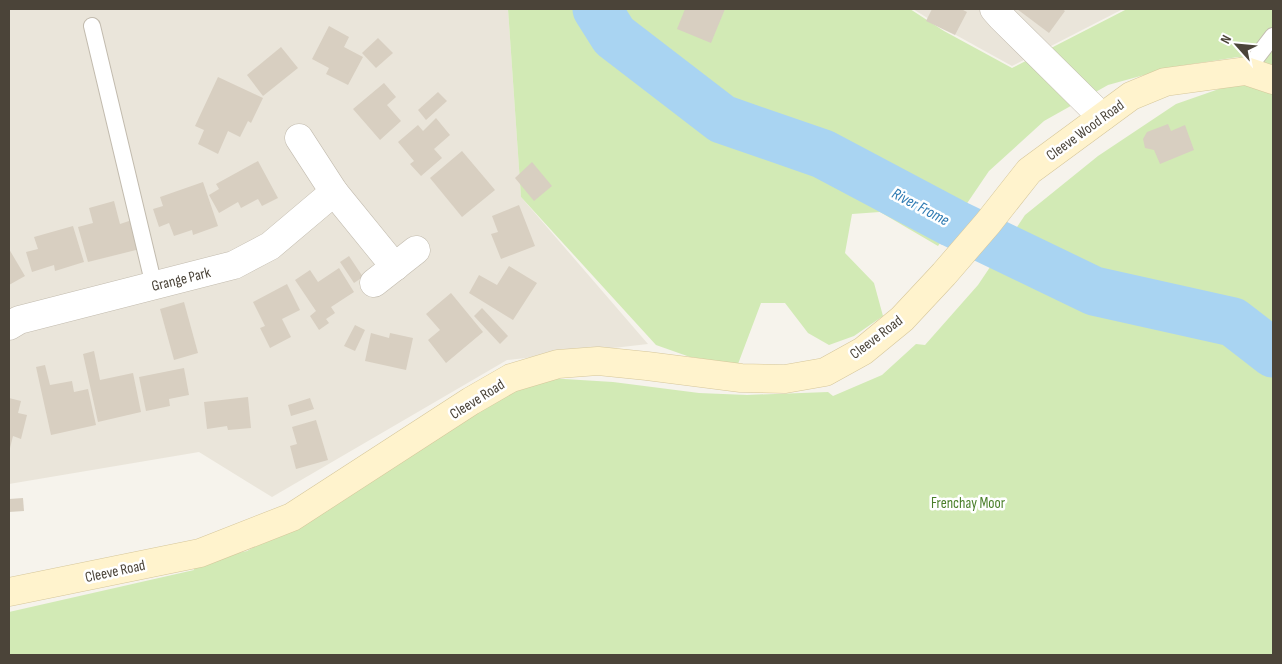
<svg xmlns="http://www.w3.org/2000/svg" width="1282" height="664" font-family="'Sofia Sans Condensed',sans-serif">
<rect width="100%" height="100%" fill="#f6f3ec"/>
<g fill="#eae5da">
<polygon points="9,9 508,9 521,197 648,344 507,360 272,497 199,452 9,484"/>
<polygon points="913,9 1123,9 1012,66 945,29"/>
</g>
<g fill="#d2eab5">
<polygon points="508,9 910,9 944,31 1012,68 1127,9 1273,9 1273,67 1238,57 1173,67 1108,85 1044,121 989,171 938,246 880,212 852,214 845,253 874,283 883,316 854,336 829,345 808,333 785,303 761,303 738,364 690,357 656,345 521,197"/>
<polygon points="1239,82 1273,90 1273,655 9,655 9,612 194,570 192,564 247,551 342,498 520,384 548,378 613,382 699,393 747,395 828,392 833,396 882,375 916,344 925,345 978,285 1025,215 1098,156 1176,104"/>
</g>
<g fill="none" stroke-linecap="round" stroke-linejoin="round">
<polyline stroke="#a9d4f2" stroke-width="49" points="597,9 614,36 722,119 823,154 953,223 1094,291 1233,322 1273,353"/>
</g>
<g fill="#d8cfc1">
<polygon points="685,9 725,9 711,43 677,29"/>
<polygon points="932,9 961,9 967,12 955,35 926,21"/>
<polygon points="1017,9 1062,9 1065,11 1049,33"/>
<polygon points="329,26 349,37 344,47 363,57 348,85 326,74 329,68 312,59"/>
<polygon points="378,38 393,53 376,68 362,53"/>
<polygon points="281,47 298,68 263,96 247,75"/>
<polygon points="218,77 263,98 251,123 248,121 240,137 228,131 218,154 198,144 204,130 195,126"/>
<polygon points="384,83 396,97 387,105 401,121 380,140 353,109"/>
<polygon points="438,92 447,101 426,120 418,110"/>
<polygon points="436,118 450,135 434,149 442,158 421,176 410,164 414,161 398,142 418,125 423,131"/>
<polygon points="1168,124 1171,131 1185,125 1194,150 1160,164 1154,150 1145,148 1143,139 1147,132"/>
<polygon points="462,151 495,190 462,217 430,178"/>
<polygon points="258,161 278,198 262,206 258,199 241,208 238,202 219,213 209,195 219,189 216,184"/>
<polygon points="532,162 552,186 534,201 515,178"/>
<polygon points="203,182 218,226 193,235 192,230 174,236 169,223 159,227 153,209 163,206 160,197"/>
<polygon points="114,201 120,224 132,220 140,249 88,262 78,227 93,223 89,208"/>
<polygon points="519,205 535,246 501,259 491,234 498,232 492,216"/>
<polygon points="73,226 84,262 55,271 54,265 32,272 26,252 38,249 34,237"/>
<polygon points="9,249 25,276 9,285"/>
<polygon points="349,256 363,277 354,283 340,262"/>
<polygon points="509,266 537,283 513,320 469,293 479,275 497,285"/>
<polygon points="339,268 354,292 331,307 335,313 326,319 329,323 319,330 310,316 316,311 295,280 310,270 318,282"/>
<polygon points="287,284 300,310 282,319 291,337 270,348 260,328 265,326 253,302"/>
<polygon points="451,293 483,332 446,363 428,340 440,330 426,314"/>
<polygon points="184,302 198,353 174,360 160,309"/>
<polygon points="482,308 508,336 500,344 474,316"/>
<polygon points="355,325 365,330 355,351 344,346"/>
<polygon points="371,333 389,338 390,333 413,338 406,370 365,361"/>
<polygon points="94,351 100,380 133,373 141,412 98,422 83,354"/>
<polygon points="45,365 50,385 72,381 74,392 88,389 96,425 51,435 36,367"/>
<polygon points="184,368 189,395 169,399 170,406 146,411 139,377"/>
<polygon points="248,397 251,428 228,430 227,426 207,429 204,402"/>
<polygon points="9,398 21,401 18,413 27,415 21,439 13,436 9,452"/>
<polygon points="310,398 314,409 291,416 288,405"/>
<polygon points="316,420 328,460 296,469 290,446 297,444 292,427"/>
<polygon points="23,498 24,511 9,512 9,499"/>
</g>
<g fill="none" stroke-linecap="round" stroke-linejoin="round">
<defs>
<g id="lane">
<polyline points="92,26 154,286"/>
<polyline points="1246,71 1273,36"/>
</g>
<g id="street">
<polyline points="994,9 1001,17 1102,117"/>
<polyline points="299,138 334,192 395,267"/>
<polyline points="374,283 416,250"/>
<polyline points="9,326 19,320 234,265 270,246 334,192"/>
</g>
<polyline id="secondary" points="9,592 200,553 292,517 471,401 511,378 558,364 598,361 647,366 741,378 785,379 825,372 863,351 902,319 944,274 988,223 1029,171 1131,96 1165,82 1246,71 1273,80"/>
</defs>
<use href="#lane" stroke="#c2bbae" stroke-width="18"/>
<use href="#street" stroke="#c2bbae" stroke-width="29"/>
<use href="#secondary" stroke="#d6c79b" stroke-width="29"/>
<use href="#lane" stroke="#fff" stroke-width="16"/>
<use href="#street" stroke="#fff" stroke-width="28"/>
<use href="#secondary" stroke="#fff3cd" stroke-width="28"/>
</g>
<g text-anchor="middle" stroke-width="5" stroke-linejoin="round" paint-order="stroke">
<g font-size="15" fill="#4b4439" stroke="#fff">
<text transform="translate(1085 130) rotate(-36)" y="5">Cleeve Wood Road</text>
<text transform="translate(181 279) rotate(-14)" y="5">Grange Park</text>
<text transform="translate(876 337) rotate(-37)" y="5">Cleeve Road</text>
<text transform="translate(477 399) rotate(-32)" y="5">Cleeve Road</text>
<text transform="translate(115 571) rotate(-12)" y="5">Cleeve Road</text>
</g>
<g font-size="15" fill="#4a7f2a" stroke="#fff">
<text x="968" y="508">Frenchay Moor</text>
</g>
<g font-size="16" font-style="italic" fill="#2e7ab2" stroke="#fff">
<text transform="translate(921 206) rotate(28)" y="6">River Frome</text>
</g>
</g>
<rect width="1282" height="664" fill="none" stroke="#4b4439" stroke-width="20"/>
<g transform="translate(1237 45) rotate(297)" stroke="#ffffff" stroke-width="4" paint-order="stroke">
<path d="M0-4L9 19L0 12L-9 19Z" fill="#4b4439"/>
<text y="-8" font-size="14" font-weight="bold" text-anchor="middle" fill="#4b4439">N</text>
</g>
</svg>
